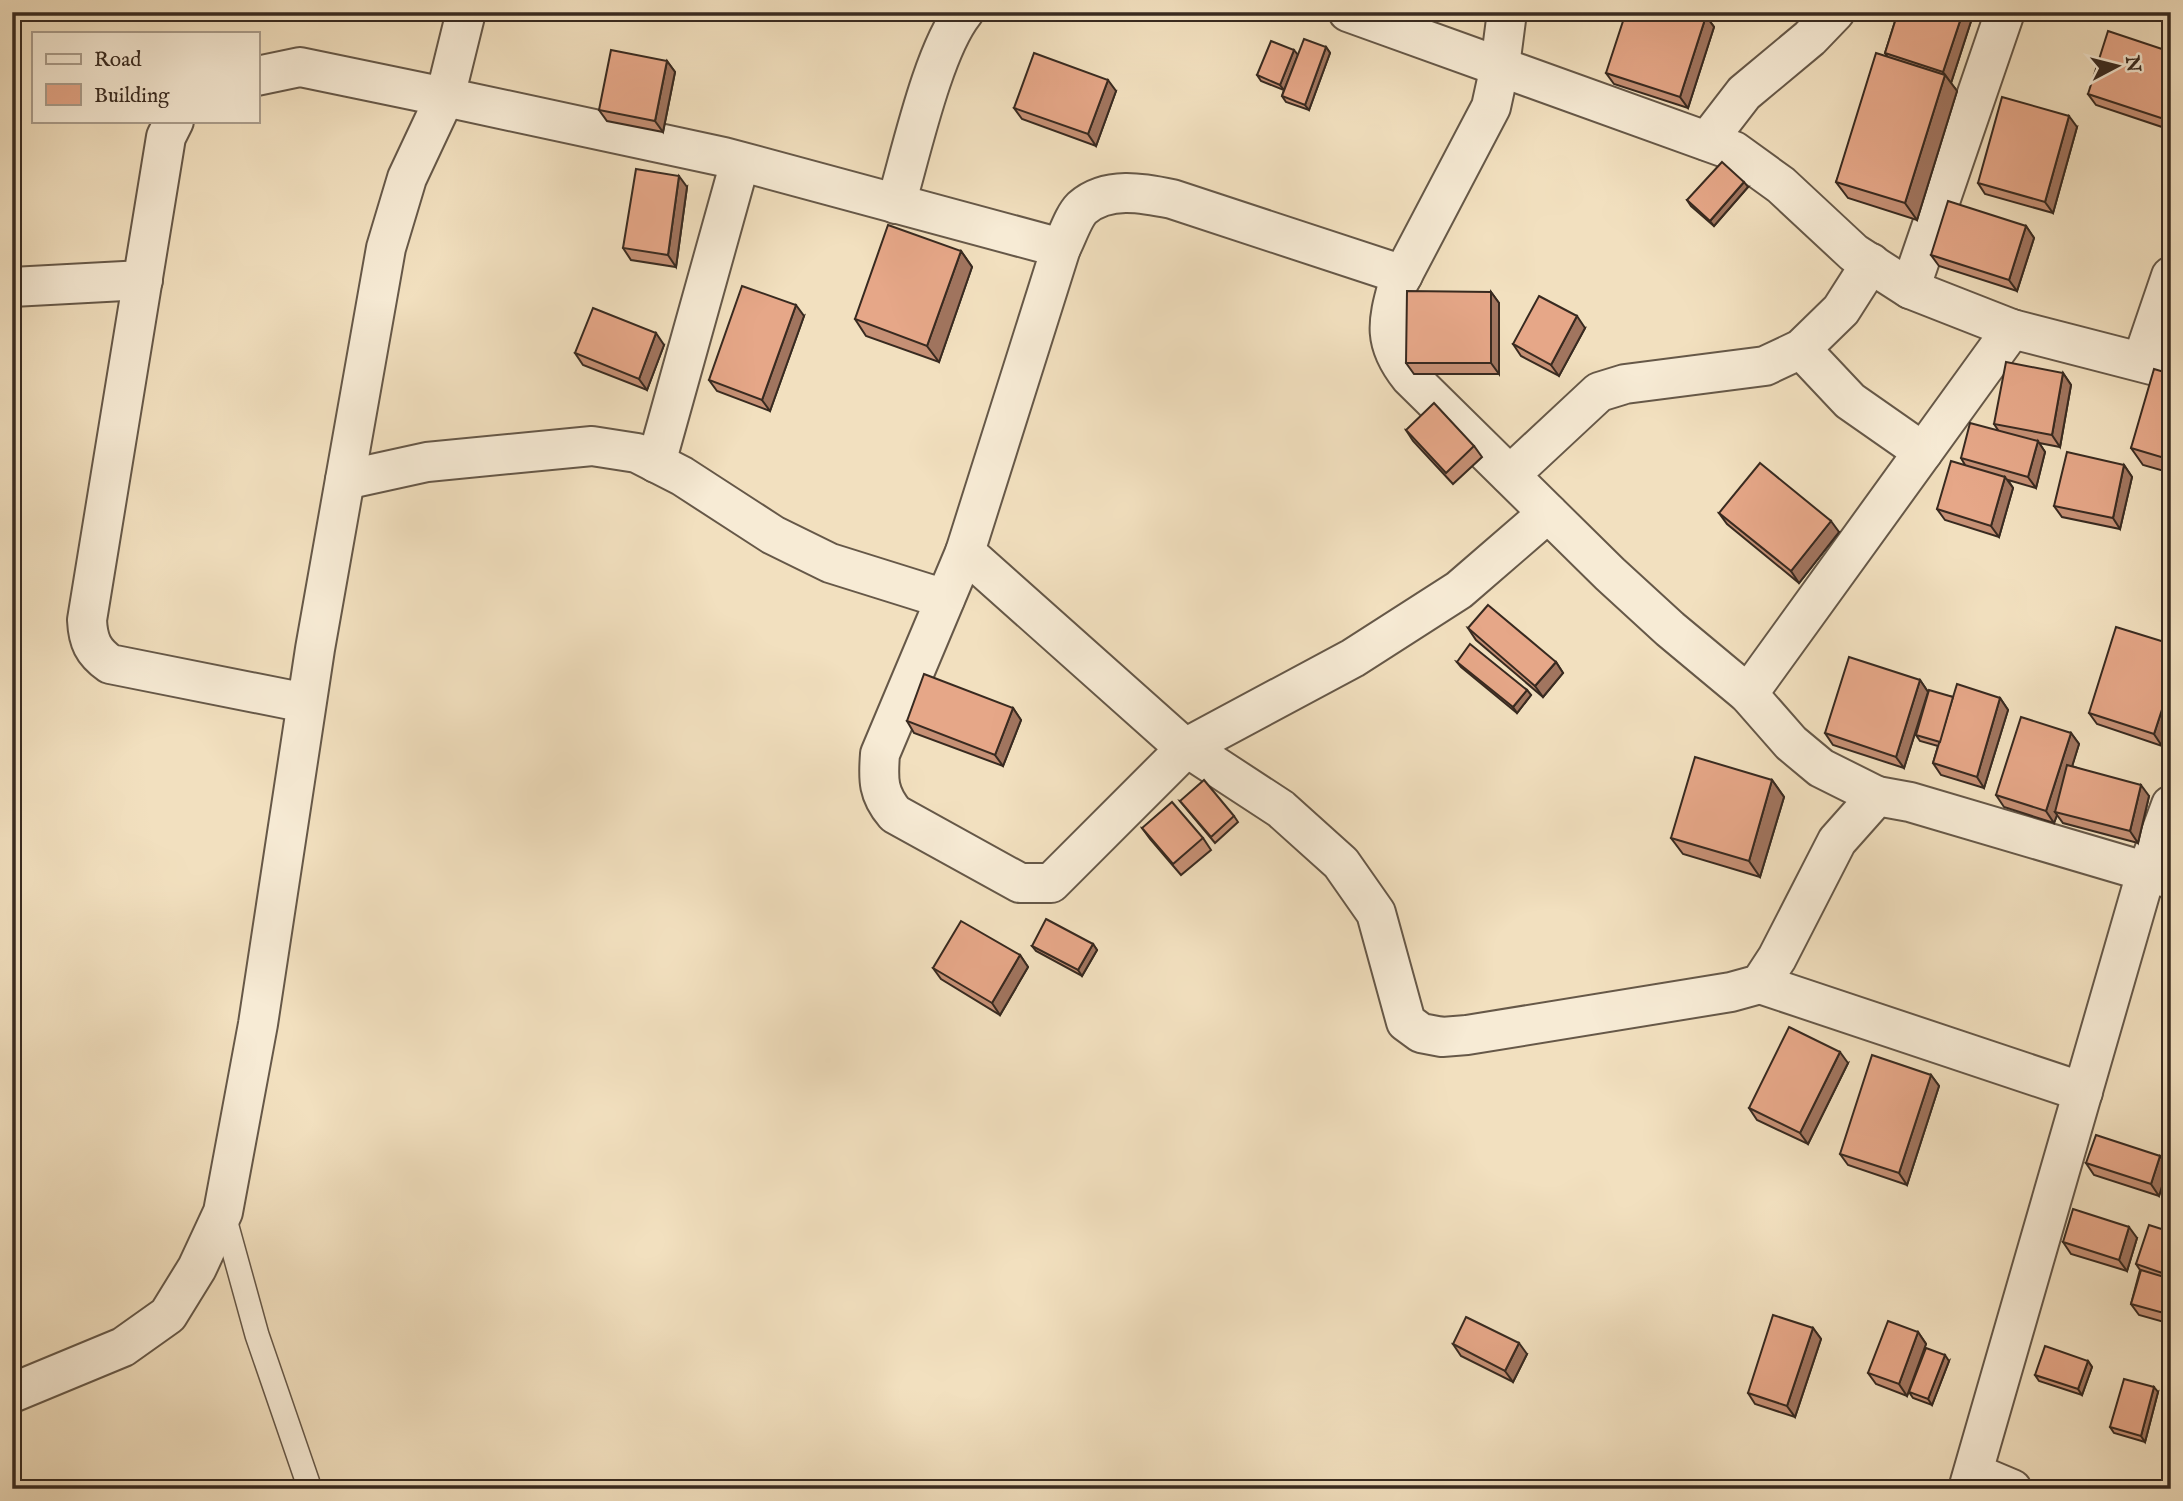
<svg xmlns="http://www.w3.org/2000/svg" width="2183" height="1501" font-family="'IM FELL English',serif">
<rect width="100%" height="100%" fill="#f2e0bf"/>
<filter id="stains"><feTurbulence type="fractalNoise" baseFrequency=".00286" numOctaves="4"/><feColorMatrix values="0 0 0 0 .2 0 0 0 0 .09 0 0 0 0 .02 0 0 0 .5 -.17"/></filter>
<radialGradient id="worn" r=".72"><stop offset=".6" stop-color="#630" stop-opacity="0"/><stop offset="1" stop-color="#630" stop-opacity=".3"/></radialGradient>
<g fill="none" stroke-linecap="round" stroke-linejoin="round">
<defs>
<polyline id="lane" points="223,1212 257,1335 310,1489"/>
<g id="street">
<polyline points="466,12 445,97 724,157 1061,248 965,552 1177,741 1281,809 1341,863 1376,913 1406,1022 1421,1033 1442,1037 1467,1035 1731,992 1760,984 1777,958 1837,841 1877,796 1910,802 2171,879"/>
<polyline points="1348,12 1734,151 1781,185 1854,253 1910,289"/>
<path d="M1507,12L1500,66L1491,107L1398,284C1387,323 1383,343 1410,377L1610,574L1670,629L1748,694L1791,743L1821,768L1877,796"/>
<polyline points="2005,12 1910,289 2012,329 2171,370"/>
<path d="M174,121L166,137L87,620C88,641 93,652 110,664L306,703"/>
<polyline points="1707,141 1744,93 1810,38 1835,12"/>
<path d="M896,204C911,153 933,51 964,12"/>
<path d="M1061,248C1067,237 1073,217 1082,208C1107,186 1143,193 1172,199L1403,275"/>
<polyline points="12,287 143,280"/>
<polyline points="1801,349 1850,401 1923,452"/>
<polyline points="2142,361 2171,276"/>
<polyline points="656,463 740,162"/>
<polyline points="1510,475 1599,392 1625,384 1765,366 1801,349 1841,310 1871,263"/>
<polyline points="345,480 427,462 592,446 637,453 682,476 773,535 830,563 945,599"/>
<path d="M965,552L880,754C878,780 878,794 895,814L1020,883H1051L1187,747L1353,658L1459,590L1548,513"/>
<polyline points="1748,694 2012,329"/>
<polyline points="1760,984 2083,1092"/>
<polyline points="12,1393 123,1347 168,1315 197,1268 223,1212 258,1024 315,649 386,248 407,178 445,97 300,67 257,76"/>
<polyline points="1974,1473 2012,1489"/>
<polyline points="1968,1489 2146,873 2171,805"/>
</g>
</defs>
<use href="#lane" stroke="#665848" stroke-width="26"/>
<use href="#street" stroke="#665848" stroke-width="42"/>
<use href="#lane" stroke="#f7ebd5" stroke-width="23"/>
<use href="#street" stroke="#f7ebd5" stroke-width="38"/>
</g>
<g fill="#c69075" stroke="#382a20" stroke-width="2">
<polygon points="1898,12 1974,12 1951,83 1957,91 1917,220 1848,198 1836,182 1887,56 1885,53"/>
<polygon points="1706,16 1714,27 1688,108 1614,84 1606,73"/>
<polygon points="1326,47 1330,53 1309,110 1286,102 1282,96 1284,90 1261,81 1257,75 1298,55"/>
<polygon points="2171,52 2171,130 2096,105 2088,94"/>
<polygon points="667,61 675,72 663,132 607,121 599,110"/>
<polygon points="1116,91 1096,146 1022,119 1014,108"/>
<polygon points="2077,127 2053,213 1985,194 1978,183"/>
<polygon points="687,187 676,267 631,260 623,248"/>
<polygon points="1748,187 1714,226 1691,206 1687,200"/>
<polygon points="2026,226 2034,238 2017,291 1939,266 1931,255"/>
<polygon points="961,251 972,267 939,362 866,336 855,319"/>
<polygon points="1491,292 1499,303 1499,374 1414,374 1406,363"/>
<polygon points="804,316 770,411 717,391 709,380"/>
<polygon points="1585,328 1559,376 1521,356 1513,344"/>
<polygon points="664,345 647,390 583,365 575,353"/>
<polygon points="2063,373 2071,385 2060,447 2039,443 2045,452 2036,488 2008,480 2013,488 1999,537 1945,520 1937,509 1965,465 1961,458 1998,430 1994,424"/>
<polygon points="2171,374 2171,473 2143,465 2131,448"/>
<polygon points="1406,430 1474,446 1482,457 1453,484 1413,441"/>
<polygon points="2124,465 2132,477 2120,529 2062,517 2054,506"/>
<polygon points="1719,513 1839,532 1799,583 1727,524"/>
<polygon points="1468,628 1556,662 1563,673 1543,697 1476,640"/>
<polygon points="2171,644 2171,718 2162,746 2097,724 2089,713"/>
<polygon points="1457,662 1527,690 1531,695 1517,713 1461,667"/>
<polygon points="1920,680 1928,692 1953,697 2000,698 2008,710 1984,788 1941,775 1933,763 1938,746 1920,741 1916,735 1928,692 1904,768 1833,745 1825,733"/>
<polygon points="1013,708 1021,720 1003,766 914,733 907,721"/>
<polygon points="2071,733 2079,744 2072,766 2149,796 2138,843 2063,823 2057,815 2054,823 2004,807 1996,795"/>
<polygon points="1772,780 1784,797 1760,877 1683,854 1671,838"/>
<polygon points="1180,801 1234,816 1238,822 1215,843"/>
<polygon points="1142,828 1203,838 1211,850 1181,875 1150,839"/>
<polygon points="1093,944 1097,950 1082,976 1036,951 1032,946"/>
<polygon points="1020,955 1028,967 1000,1015 941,979 933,968"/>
<polygon points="1848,1063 1808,1144 1757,1120 1749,1108"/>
<polygon points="1931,1075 1939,1086 1907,1185 1848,1165 1840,1154"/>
<polygon points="2086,1163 2168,1167 2159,1196 2094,1175"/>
<polygon points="2171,1232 2171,1324 2139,1315 2131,1304 2140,1270 2136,1264"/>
<polygon points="2137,1238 2127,1271 2071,1254 2063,1242"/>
<polygon points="1813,1328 1821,1339 1795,1417 1755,1404 1748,1393"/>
<polygon points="1918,1332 1926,1344 1907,1396 1876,1384 1868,1373"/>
<polygon points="1453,1344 1527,1354 1513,1382 1461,1356"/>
<polygon points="1949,1361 1932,1405 1913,1398 1909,1392"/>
<polygon points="2088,1361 2092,1367 2082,1395 2039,1381 2035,1375"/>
<polygon points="2158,1392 2145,1442 2114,1433 2110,1427"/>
</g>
<g fill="#a1755f" stroke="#382a20" stroke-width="2">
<polygon points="1963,12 1974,12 1951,83 1943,72"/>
<polygon points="1706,16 1714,27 1688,108 1680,97"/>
<polygon points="1326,47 1330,53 1309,110 1305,105"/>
<polygon points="1294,50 1298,55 1284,90 1280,85"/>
<polygon points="667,61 675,72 663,132 655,121"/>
<polygon points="1945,75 1957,91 1917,220 1905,203"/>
<polygon points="1108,80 1116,91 1096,146 1088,134"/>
<polygon points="2171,97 2171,128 2164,119"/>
<polygon points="2069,116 2077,127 2053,213 2045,202"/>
<polygon points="679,176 687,187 676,267 668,255"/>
<polygon points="1744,182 1748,187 1714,226 1710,221"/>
<polygon points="2026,226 2034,238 2017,291 2009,280"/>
<polygon points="961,251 972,267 939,362 927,346"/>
<polygon points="1491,292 1499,303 1499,374 1491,363"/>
<polygon points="796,305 804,316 770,411 762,400"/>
<polygon points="1577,316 1585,328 1559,376 1551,365"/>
<polygon points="656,333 664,345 647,390 639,379"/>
<polygon points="2063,373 2071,385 2060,447 2052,435"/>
<polygon points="2038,441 2045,452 2036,488 2028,477"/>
<polygon points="2124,465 2132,477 2120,529 2113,518"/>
<polygon points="2005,477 2013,488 1999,537 1991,526"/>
<polygon points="1831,521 1839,532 1799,583 1791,571"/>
<polygon points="1556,662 1563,673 1543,697 1535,686"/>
<polygon points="1920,680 1928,692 1904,768 1896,757"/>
<polygon points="2171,682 2171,718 2162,746 2154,734"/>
<polygon points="1527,690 1531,695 1517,713 1513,707"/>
<polygon points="2000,698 2008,710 1984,788 1977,777"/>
<polygon points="1013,708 1021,720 1003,766 995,755"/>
<polygon points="2071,733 2079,744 2058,812 2055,812 2057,815 2054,823 2046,811"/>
<polygon points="1772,780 1784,797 1760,877 1749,861"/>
<polygon points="2141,785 2149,796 2138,843 2130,831"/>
<polygon points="1093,944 1097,950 1082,976 1078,970"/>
<polygon points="1020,955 1028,967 1000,1015 992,1003"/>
<polygon points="1840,1052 1848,1063 1808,1144 1800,1133"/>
<polygon points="1931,1075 1939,1086 1907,1185 1899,1173"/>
<polygon points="2160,1156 2168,1167 2159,1196 2151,1184"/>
<polygon points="2129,1227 2137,1238 2127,1271 2119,1260"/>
<polygon points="1813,1328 1821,1339 1795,1417 1787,1406"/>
<polygon points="1918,1332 1926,1344 1907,1396 1899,1384"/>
<polygon points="1519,1343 1527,1354 1513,1382 1505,1371"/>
<polygon points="1945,1355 1949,1361 1932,1405 1928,1399"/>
<polygon points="2088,1361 2092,1367 2082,1395 2078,1389"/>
<polygon points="2154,1387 2158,1392 2145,1442 2141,1436"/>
</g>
<g fill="#e6a788" stroke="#382a20" stroke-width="2">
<polygon points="1626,12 1695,12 1706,16 1680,97 1606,73"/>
<polygon points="1898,12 1963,12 1943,72 1885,53"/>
<polygon points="2108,31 2171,52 2171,97 2164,119 2088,94"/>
<polygon points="1304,39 1326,47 1305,105 1282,96"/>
<polygon points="1271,41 1294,50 1280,85 1257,75"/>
<polygon points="611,50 667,61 655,121 599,110"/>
<polygon points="1034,53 1108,80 1088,134 1014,108"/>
<polygon points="1876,53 1945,75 1905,203 1836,182"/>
<polygon points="2002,97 2069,116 2045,202 1978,183"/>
<polygon points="1722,162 1744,182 1710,221 1687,200"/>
<polygon points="636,169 679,176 668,255 623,248"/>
<polygon points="1948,201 2026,226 2009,280 1931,255"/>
<polygon points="888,225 961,251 927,346 855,319"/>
<polygon points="742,286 796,305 762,400 709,380"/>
<polygon points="1407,291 1491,292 1491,363 1406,363"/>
<polygon points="1539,296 1577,316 1551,365 1513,344"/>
<polygon points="593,308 656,333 639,379 575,353"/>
<polygon points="2006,362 2063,373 2052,435 1994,424"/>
<polygon points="2154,369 2171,374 2171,460 2131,448"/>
<polygon points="1434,403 1474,446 1446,473 1406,430"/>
<polygon points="1970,423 2038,441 2028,477 1961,458"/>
<polygon points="2067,452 2124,465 2113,518 2054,506"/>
<polygon points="1951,461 2005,477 1991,526 1937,509"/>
<polygon points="1760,463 1831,521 1791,571 1719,513"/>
<polygon points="1488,605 1556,662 1535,686 1468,628"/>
<polygon points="2116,627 2171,644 2171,682 2154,734 2089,713"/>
<polygon points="1470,644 1527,690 1513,707 1457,662"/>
<polygon points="1849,657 1920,680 1896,757 1825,733"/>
<polygon points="924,674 1013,708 995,755 907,721"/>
<polygon points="1957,684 2000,698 1977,777 1933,763"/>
<polygon points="1929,690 1953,697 1940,742 1916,735"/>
<polygon points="2021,717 2071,733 2046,811 1996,795"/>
<polygon points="1695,757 1772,780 1749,861 1671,838"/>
<polygon points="2067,765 2141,785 2130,831 2055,812"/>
<polygon points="1204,780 1234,816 1211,837 1180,801"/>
<polygon points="1172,802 1203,838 1173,864 1142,828"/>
<polygon points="1046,919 1093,944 1078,970 1032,946"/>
<polygon points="961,921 1020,955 992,1003 933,968"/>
<polygon points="1789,1027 1840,1052 1800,1133 1749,1108"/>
<polygon points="1872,1055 1931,1075 1899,1173 1840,1154"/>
<polygon points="2096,1135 2160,1156 2151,1184 2086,1163"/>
<polygon points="2073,1209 2129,1227 2119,1260 2063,1242"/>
<polygon points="2149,1225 2171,1232 2171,1276 2136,1264"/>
<polygon points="2141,1270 2171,1279 2171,1315 2131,1304"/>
<polygon points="1773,1315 1813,1328 1787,1406 1748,1393"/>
<polygon points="1466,1317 1519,1343 1505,1371 1453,1344"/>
<polygon points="1888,1321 1918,1332 1899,1384 1868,1373"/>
<polygon points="2045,1346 2088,1361 2078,1389 2035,1375"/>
<polygon points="1926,1348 1945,1355 1928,1399 1909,1392"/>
<polygon points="2124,1379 2154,1387 2141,1436 2110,1427"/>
</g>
<rect width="2183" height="1501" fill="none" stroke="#f2e0bf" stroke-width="42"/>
<rect x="14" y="14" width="2155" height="1473" fill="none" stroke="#382a20" stroke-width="3.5"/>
<rect x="21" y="21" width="2141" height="1459" fill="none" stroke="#382a20" stroke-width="2"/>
<rect x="32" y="32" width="228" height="91" fill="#f7ebd5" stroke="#ab9e8d" stroke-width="2"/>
<rect x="46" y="54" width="35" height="10" fill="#f7ebd5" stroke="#ab9e8d" stroke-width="2"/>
<text x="94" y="66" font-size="21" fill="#382a20">Road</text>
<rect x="46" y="84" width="35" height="21" fill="#e6a788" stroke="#ab9e8d" stroke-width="2"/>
<text x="94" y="102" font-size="21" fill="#382a20">Building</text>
<g transform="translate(2117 66) rotate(83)" stroke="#f7ebd5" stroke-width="5" paint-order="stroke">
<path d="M0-5L12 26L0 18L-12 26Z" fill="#382a20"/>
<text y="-10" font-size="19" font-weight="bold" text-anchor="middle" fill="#382a20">N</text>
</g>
<rect width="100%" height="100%" filter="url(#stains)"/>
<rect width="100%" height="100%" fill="url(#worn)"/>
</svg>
